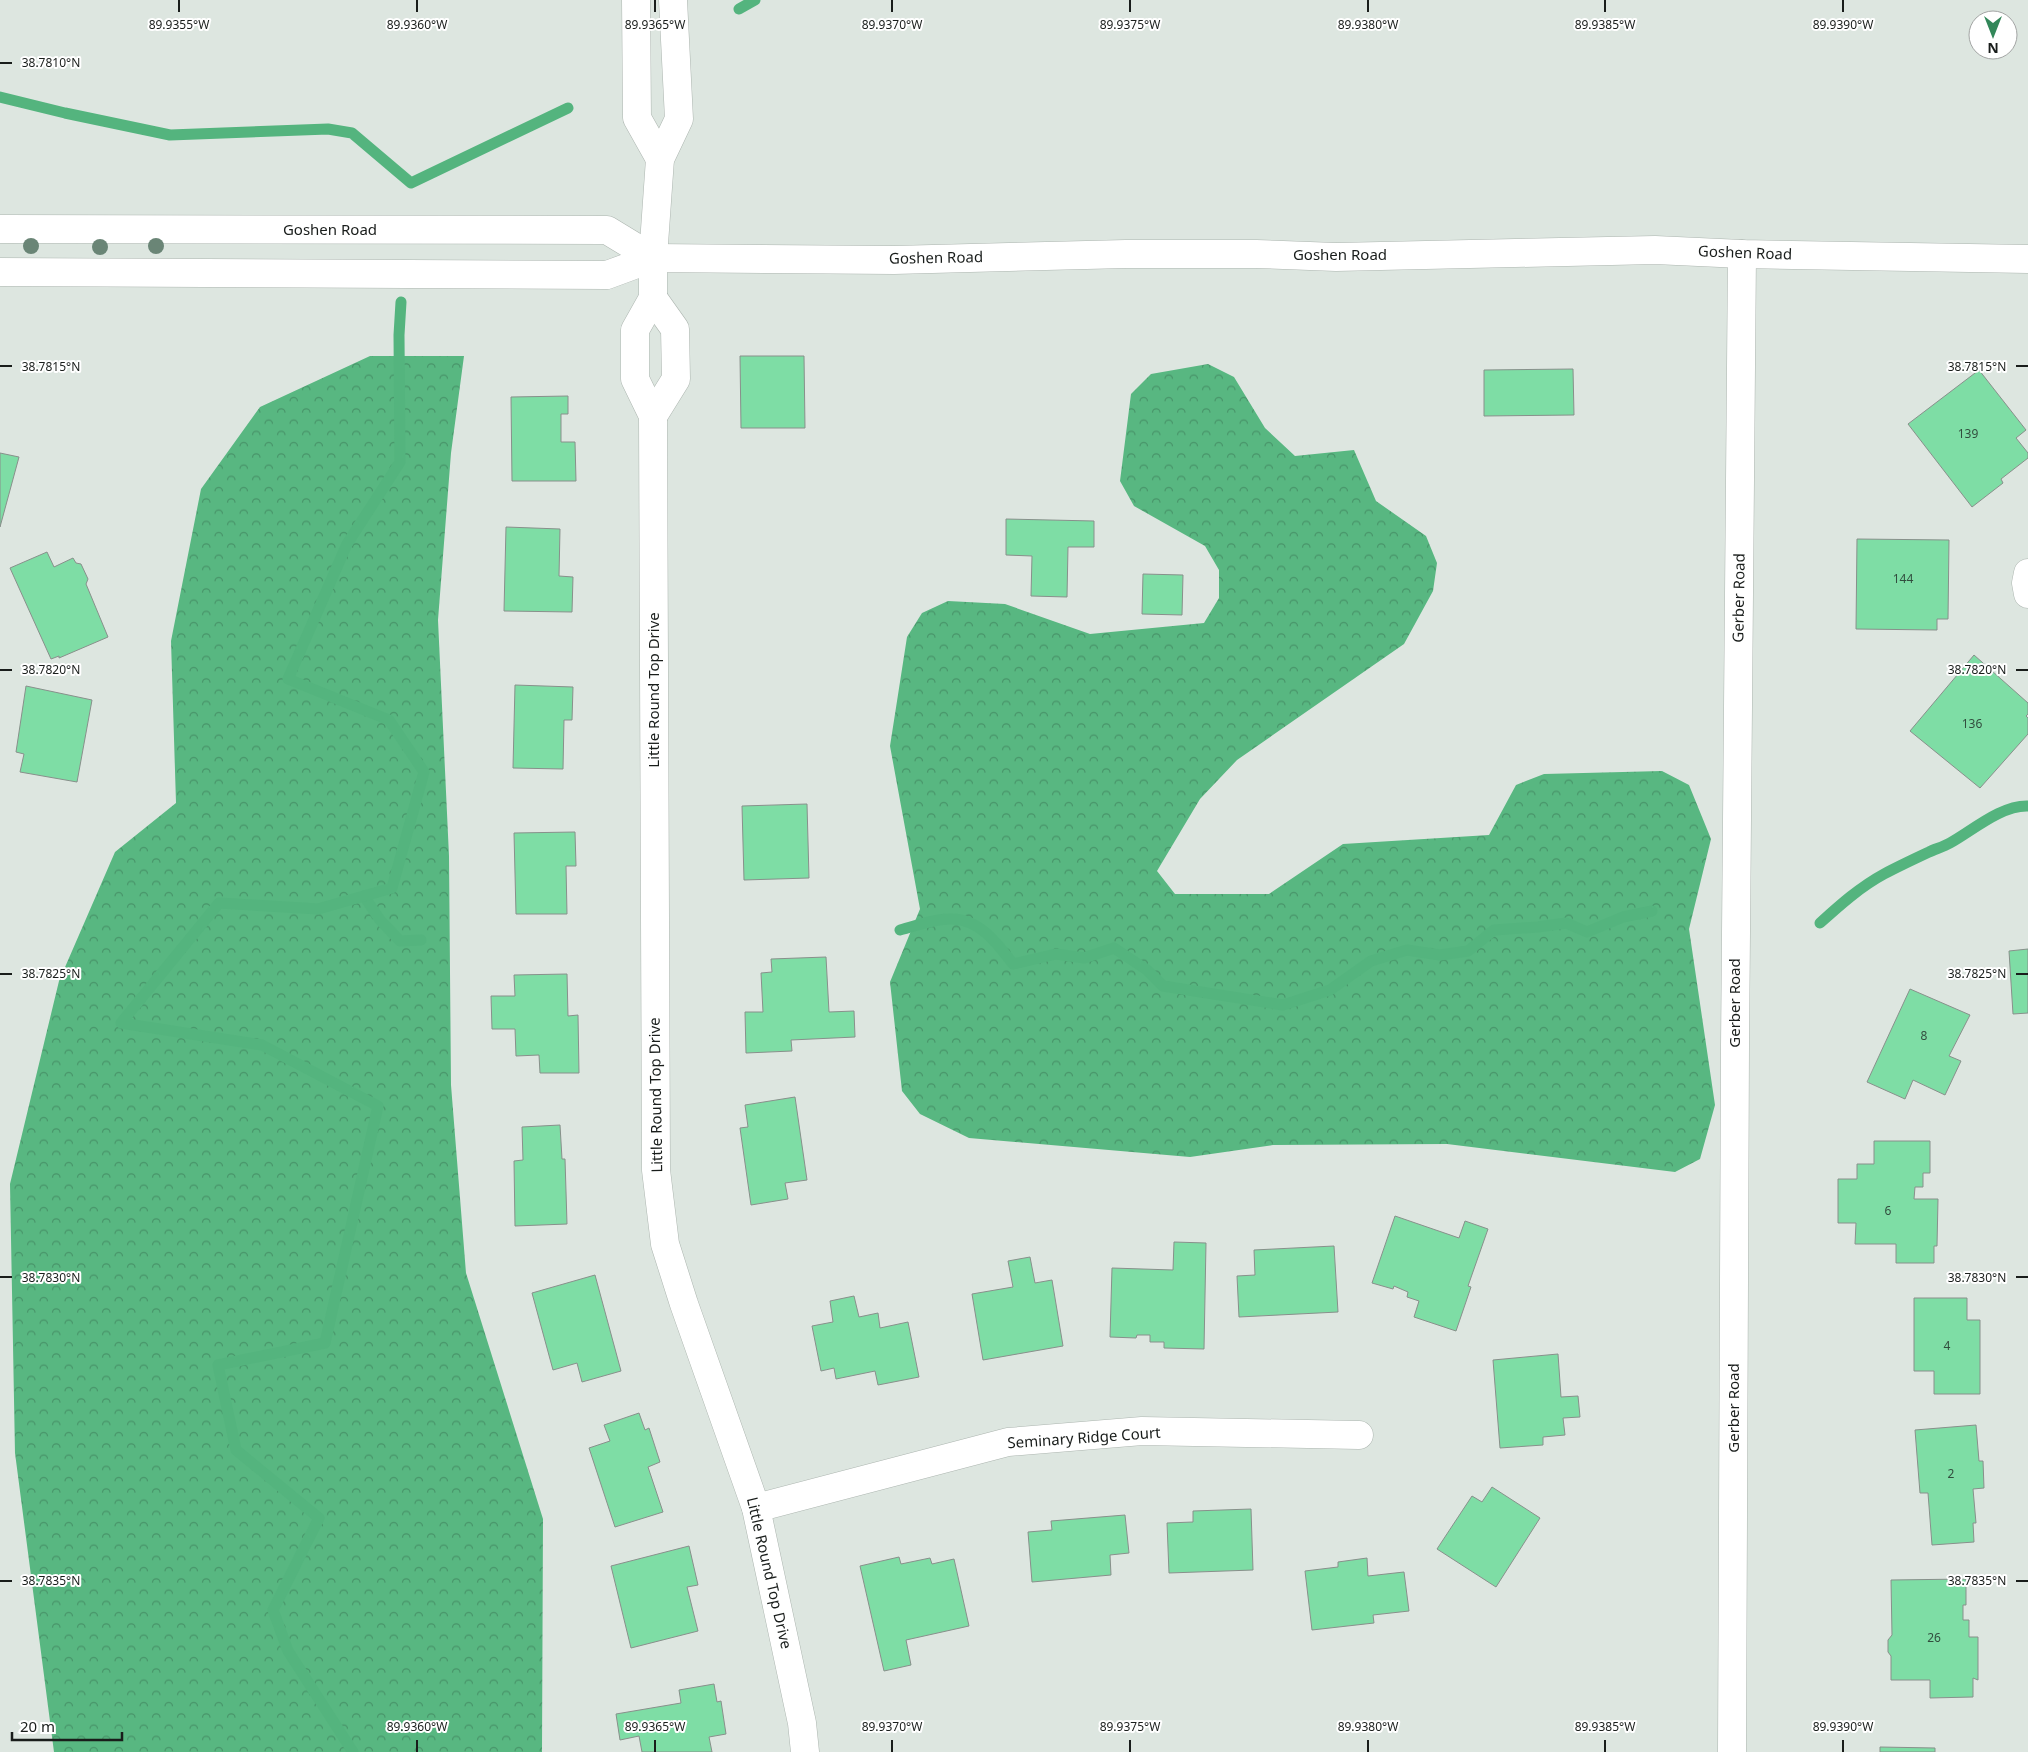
<svg xmlns="http://www.w3.org/2000/svg" width="2028" height="1752" font-family="'Noto Sans',sans-serif">
<defs>
<pattern id="forest-crowns" width="20" height="18" patternUnits="userSpaceOnUse" patternTransform="scale(1.25)"><rect width="20" height="18" fill="#58b781"/><path d="M2 6a3 3 0 1 1 6 0M12 15a3 3 0 1 1 6 0" fill="none" stroke="#489469"/></pattern>
</defs>
<rect width="100%" height="100%" fill="#dde6e0"/>
<g fill="url(#forest-crowns)">
<polygon points="370,356 464,356 451,453 438,620 449,856 451,1085 466,1273 543,1519 542,1752 54,1752 15,1453 10,1184 59,981 115,852 176,803 171,641 201,489 260,407"/>
<polygon points="1208,364 1234,377 1265,428 1295,456 1354,450 1376,501 1426,536 1437,563 1433,591 1404,644 1237,760 1200,799 1157,871 1175,894 1269,894 1343,844 1489,835 1516,785 1544,774 1662,771 1689,785 1711,839 1689,929 1715,1105 1700,1159 1675,1172 1447,1144 1273,1145 1190,1157 969,1138 920,1114 902,1091 890,982 920,909 890,746 907,637 922,613 948,601 1005,604 1090,634 1204,623 1219,598 1219,570 1205,546 1134,506 1120,481 1131,394 1151,374"/>
</g>
<g fill="none" stroke-linecap="round" stroke-linejoin="round">
<g stroke="#54b47e" stroke-width="11">
<polyline points="739,9 755,0"/>
<polyline points="0,97 65,113 170,135 328,129 352,133 411,183 568,108"/>
<polyline points="364,896 380,920 400,941 421,940"/>
<path d="M1820,923C1840,905 1860,887 1884,874C1899,866 1914,859 1929,852C1935,849 1943,847 1950,843C1972,831 2001,805 2028,806"/>
<path d="M900,930C916,926 933,919 949,919C978,917 998,944 1013,964L1056,954L1084,958L1114,948L1147,970L1163,986L1283,1005L1330,990L1371,961L1407,950L1440,955L1468,951L1494,930L1538,927L1566,923L1587,932L1623,917L1652,911"/>
<polyline points="353,1752 288,1651 273,1610 319,1518 236,1450 218,1365 325,1343 378,1106 262,1045 121,1023 219,903 318,909 392,888 424,772 389,720 288,679 347,544 400,462 399,335 401,302"/>
</g>
</g>
<g fill="#7edda5" stroke="#88908b">
<polygon points="740,356 804,356 805,428 741,428"/>
<polygon points="1573,369 1574,415 1484,416 1484,370"/>
<polygon points="1979,370 2026,430 2016,438 2028,453 2028,458 2001,479 2003,483 1972,507 1908,424"/>
<polygon points="568,396 568,414 561,414 561,442 575,442 576,481 512,481 511,397"/>
<polygon points="0,453 19,457 0,527"/>
<polygon points="1006,519 1094,521 1094,547 1068,547 1067,597 1031,596 1032,556 1006,555"/>
<polygon points="506,527 560,529 559,576 573,577 572,612 504,611"/>
<polygon points="1857,539 1949,540 1948,619 1937,619 1937,630 1856,629"/>
<polygon points="47,552 54,567 73,558 76,563 81,564 88,579 86,584 108,637 59,658 59,656 51,659 10,568"/>
<polygon points="1143,574 1183,575 1182,615 1142,614"/>
<polygon points="1974,655 2028,703 2028,714 2026,716 2028,718 2028,734 1980,788 1910,731"/>
<polygon points="515,685 573,687 572,720 564,720 563,769 513,768"/>
<polygon points="26,686 92,700 77,782 20,772 24,754 16,752"/>
<polygon points="807,804 809,878 744,880 742,806"/>
<polygon points="575,832 576,866 566,866 567,914 516,914 514,833"/>
<polygon points="2028,949 2028,1013 2013,1014 2009,951"/>
<polygon points="826,957 829,1012 854,1011 855,1037 791,1040 792,1051 746,1053 745,1012 763,1012 761,973 772,972 771,959"/>
<polygon points="567,974 568,1016 578,1015 579,1073 540,1073 539,1055 516,1056 515,1029 492,1029 491,996 515,996 514,975"/>
<polygon points="1910,989 1970,1015 1949,1056 1961,1061 1945,1095 1913,1080 1905,1099 1867,1082"/>
<polygon points="795,1097 807,1180 785,1183 788,1199 751,1205 740,1128 748,1127 745,1105"/>
<polygon points="560,1125 562,1159 565,1159 567,1224 515,1226 514,1161 523,1160 522,1127"/>
<polygon points="1874,1141 1930,1141 1930,1173 1923,1173 1923,1187 1915,1187 1914,1199 1938,1199 1937,1246 1934,1246 1934,1263 1896,1263 1896,1244 1855,1244 1856,1223 1838,1223 1838,1179 1857,1179 1857,1164 1874,1164"/>
<polygon points="1395,1216 1459,1238 1465,1221 1488,1229 1468,1286 1471,1287 1456,1331 1414,1317 1419,1301 1407,1297 1408,1292 1394,1286 1393,1289 1372,1283"/>
<polygon points="1174,1242 1206,1243 1204,1349 1164,1348 1164,1342 1150,1342 1150,1335 1137,1335 1136,1338 1110,1337 1112,1268 1173,1270"/>
<polygon points="1334,1246 1338,1312 1239,1317 1237,1276 1255,1275 1254,1250"/>
<polygon points="1030,1257 1035,1283 1052,1280 1063,1346 983,1360 972,1294 1013,1287 1008,1261"/>
<polygon points="595,1275 621,1371 582,1382 577,1363 553,1370 532,1293"/>
<polygon points="854,1296 859,1317 878,1313 880,1328 908,1322 919,1377 878,1385 875,1371 836,1379 834,1368 821,1371 812,1326 833,1322 830,1301"/>
<polygon points="1914,1298 1967,1298 1967,1320 1980,1320 1980,1394 1934,1394 1934,1371 1914,1371"/>
<polygon points="1558,1354 1561,1397 1578,1396 1580,1417 1563,1418 1565,1435 1543,1437 1543,1445 1500,1448 1493,1360"/>
<polygon points="639,1413 645,1430 649,1428 660,1462 648,1467 663,1512 615,1527 589,1448 610,1441 604,1425"/>
<polygon points="1976,1425 1979,1461 1983,1461 1984,1488 1973,1489 1976,1523 1973,1523 1974,1542 1932,1545 1928,1493 1920,1493 1915,1430"/>
<polygon points="1492,1487 1540,1518 1496,1587 1437,1549 1472,1496 1482,1502"/>
<polygon points="1251,1509 1253,1570 1169,1573 1167,1523 1193,1522 1193,1511"/>
<polygon points="1125,1515 1129,1553 1110,1555 1111,1575 1032,1582 1028,1532 1052,1530 1051,1521"/>
<polygon points="689,1546 698,1585 687,1587 698,1631 631,1648 611,1566"/>
<polygon points="899,1557 901,1564 930,1558 932,1564 954,1559 969,1626 906,1640 911,1665 884,1671 860,1566"/>
<polygon points="1367,1558 1368,1576 1404,1572 1409,1611 1373,1615 1374,1623 1312,1630 1305,1571 1338,1567 1338,1562"/>
<polygon points="1966,1579 1966,1605 1963,1605 1963,1620 1969,1620 1969,1637 1978,1637 1978,1680 1973,1678 1973,1697 1930,1698 1930,1680 1891,1680 1891,1656 1888,1652 1888,1640 1892,1635 1891,1580"/>
<polygon points="714,1684 717,1702 721,1701 726,1734 709,1737 712,1752 642,1752 639,1736 620,1740 616,1714 681,1703 679,1690"/>
<polygon points="1880,1747 1935,1748 1935,1752 1880,1752"/>
</g>
<g fill="none" stroke-linecap="round" stroke-linejoin="round">
<defs>
<g id="minor">
<polyline points="636,0 637,118 660,159"/>
<polyline points="673,0 679,119 660,159 653,258 653,298 635,330 635,379 653,416 656,1170 665,1244 684,1304 756,1508 802,1723 805,1752"/>
<polyline points="653,298 675,329 676,379 653,416"/>
<polyline points="2028,573 2026,583 2028,594"/>
<polyline points="756,1508 1008,1442 1142,1431 1359,1435"/>
</g>
<g id="tertiary">
<polyline points="0,229 607,230 653,258"/>
<polyline points="0,272 607,275 653,258 894,260 1126,254 1256,254 1336,257 1655,250 1742,254 2028,259"/>
<polyline points="1732,1752 1735,1046 1742,254"/>
</g>
</defs>
<use href="#minor" stroke="#acb5af" stroke-width="29"/>
<use href="#tertiary" stroke="#acb5af" stroke-width="29"/>
<use href="#minor" stroke="#fff" stroke-width="28"/>
<use href="#tertiary" stroke="#fff" stroke-width="28"/>
</g>
<g fill="#6a8576">
<circle cx="31" cy="246" r="8"/>
<circle cx="156" cy="246" r="8"/>
<circle cx="100" cy="247" r="8"/>
</g>
<path fill="none" stroke="#191d1b" stroke-width="2" d="M179,0V12M417,0V12M655,0V12M892,0V12M1130,0V12M1368,0V12M1605,0V12M1843,0V12M0,63H12M0,366H12M2016,366H2028M0,670H12M2016,670H2028M0,974H12M2016,974H2028M0,1277H12M2016,1277H2028M0,1581H12M2016,1581H2028M417,1740V1752M655,1740V1752M892,1740V1752M1130,1740V1752M1368,1740V1752M1605,1740V1752M1843,1740V1752"/>
<g text-anchor="middle" stroke-width="4" stroke-linejoin="round" paint-order="stroke">
<g font-size="12" fill="#324d3e">
<text x="1968" y="438">139</text>
<text x="1903" y="583">144</text>
<text x="1972" y="728">136</text>
<text x="1924" y="1040">8</text>
<text x="1888" y="1215">6</text>
<text x="1947" y="1350">4</text>
<text x="1951" y="1478">2</text>
<text x="1934" y="1642">26</text>
</g>
<g font-size="15" fill="#191d1b" stroke="#fff">
<text x="330" y="235">Goshen Road</text>
<text transform="translate(1745 253) rotate(2)" y="5">Goshen Road</text>
<text x="1340" y="260">Goshen Road</text>
<text transform="translate(936 258) rotate(-1)" y="5">Goshen Road</text>
<text transform="translate(1739 598) rotate(-89)" y="5">Gerber Road</text>
<text transform="translate(654 690) rotate(-90)" y="5">Little Round Top Drive</text>
<text transform="translate(1735 1003) rotate(-90)" y="5">Gerber Road</text>
<text transform="translate(656 1095) rotate(-91)" y="5">Little Round Top Drive</text>
<text transform="translate(1734 1408) rotate(-90)" y="5">Gerber Road</text>
<text transform="translate(1084 1438) rotate(-4)" y="5">Seminary Ridge Court</text>
<text transform="translate(769 1573) rotate(77)" y="5">Little Round Top Drive</text>
</g>
</g>
<g font-size="12" text-anchor="middle" fill="#191d1b" stroke="#fff" stroke-width="4" stroke-linejoin="round" paint-order="stroke">
<text x="179" y="29">89.9355°W</text>
<text x="417" y="29">89.9360°W</text>
<text x="655" y="29">89.9365°W</text>
<text x="892" y="29">89.9370°W</text>
<text x="1130" y="29">89.9375°W</text>
<text x="1368" y="29">89.9380°W</text>
<text x="1605" y="29">89.9385°W</text>
<text x="1843" y="29">89.9390°W</text>
<text x="51" y="67">38.7810°N</text>
<text x="1977" y="371">38.7815°N</text>
<text x="51" y="371">38.7815°N</text>
<text x="1977" y="674">38.7820°N</text>
<text x="51" y="674">38.7820°N</text>
<text x="1977" y="978">38.7825°N</text>
<text x="51" y="978">38.7825°N</text>
<text x="1977" y="1282">38.7830°N</text>
<text x="51" y="1282">38.7830°N</text>
<text x="51" y="1585">38.7835°N</text>
<text x="1977" y="1585">38.7835°N</text>
<text x="417" y="1731">89.9360°W</text>
<text x="655" y="1731">89.9365°W</text>
<text x="892" y="1731">89.9370°W</text>
<text x="1130" y="1731">89.9375°W</text>
<text x="1368" y="1731">89.9380°W</text>
<text x="1605" y="1731">89.9385°W</text>
<text x="1843" y="1731">89.9390°W</text>
</g>
<g transform="translate(1993 35) rotate(180)"><circle r="24" fill="#ffffff" stroke="#a3a5a4"/>
<path d="M0-4L9 19L0 12L-9 19Z" fill="#328759"/>
<text y="-8" font-size="14" font-weight="bold" text-anchor="middle" fill="#191d1b">N</text>
</g>
<path d="M12 1732v8h110v-8" fill="none" stroke="#191d1b" stroke-width="2.5"/>
<text x="20" y="1732" font-size="15" fill="#191d1b" stroke="#ffffff" stroke-width="4" paint-order="stroke">20 m</text>
</svg>
